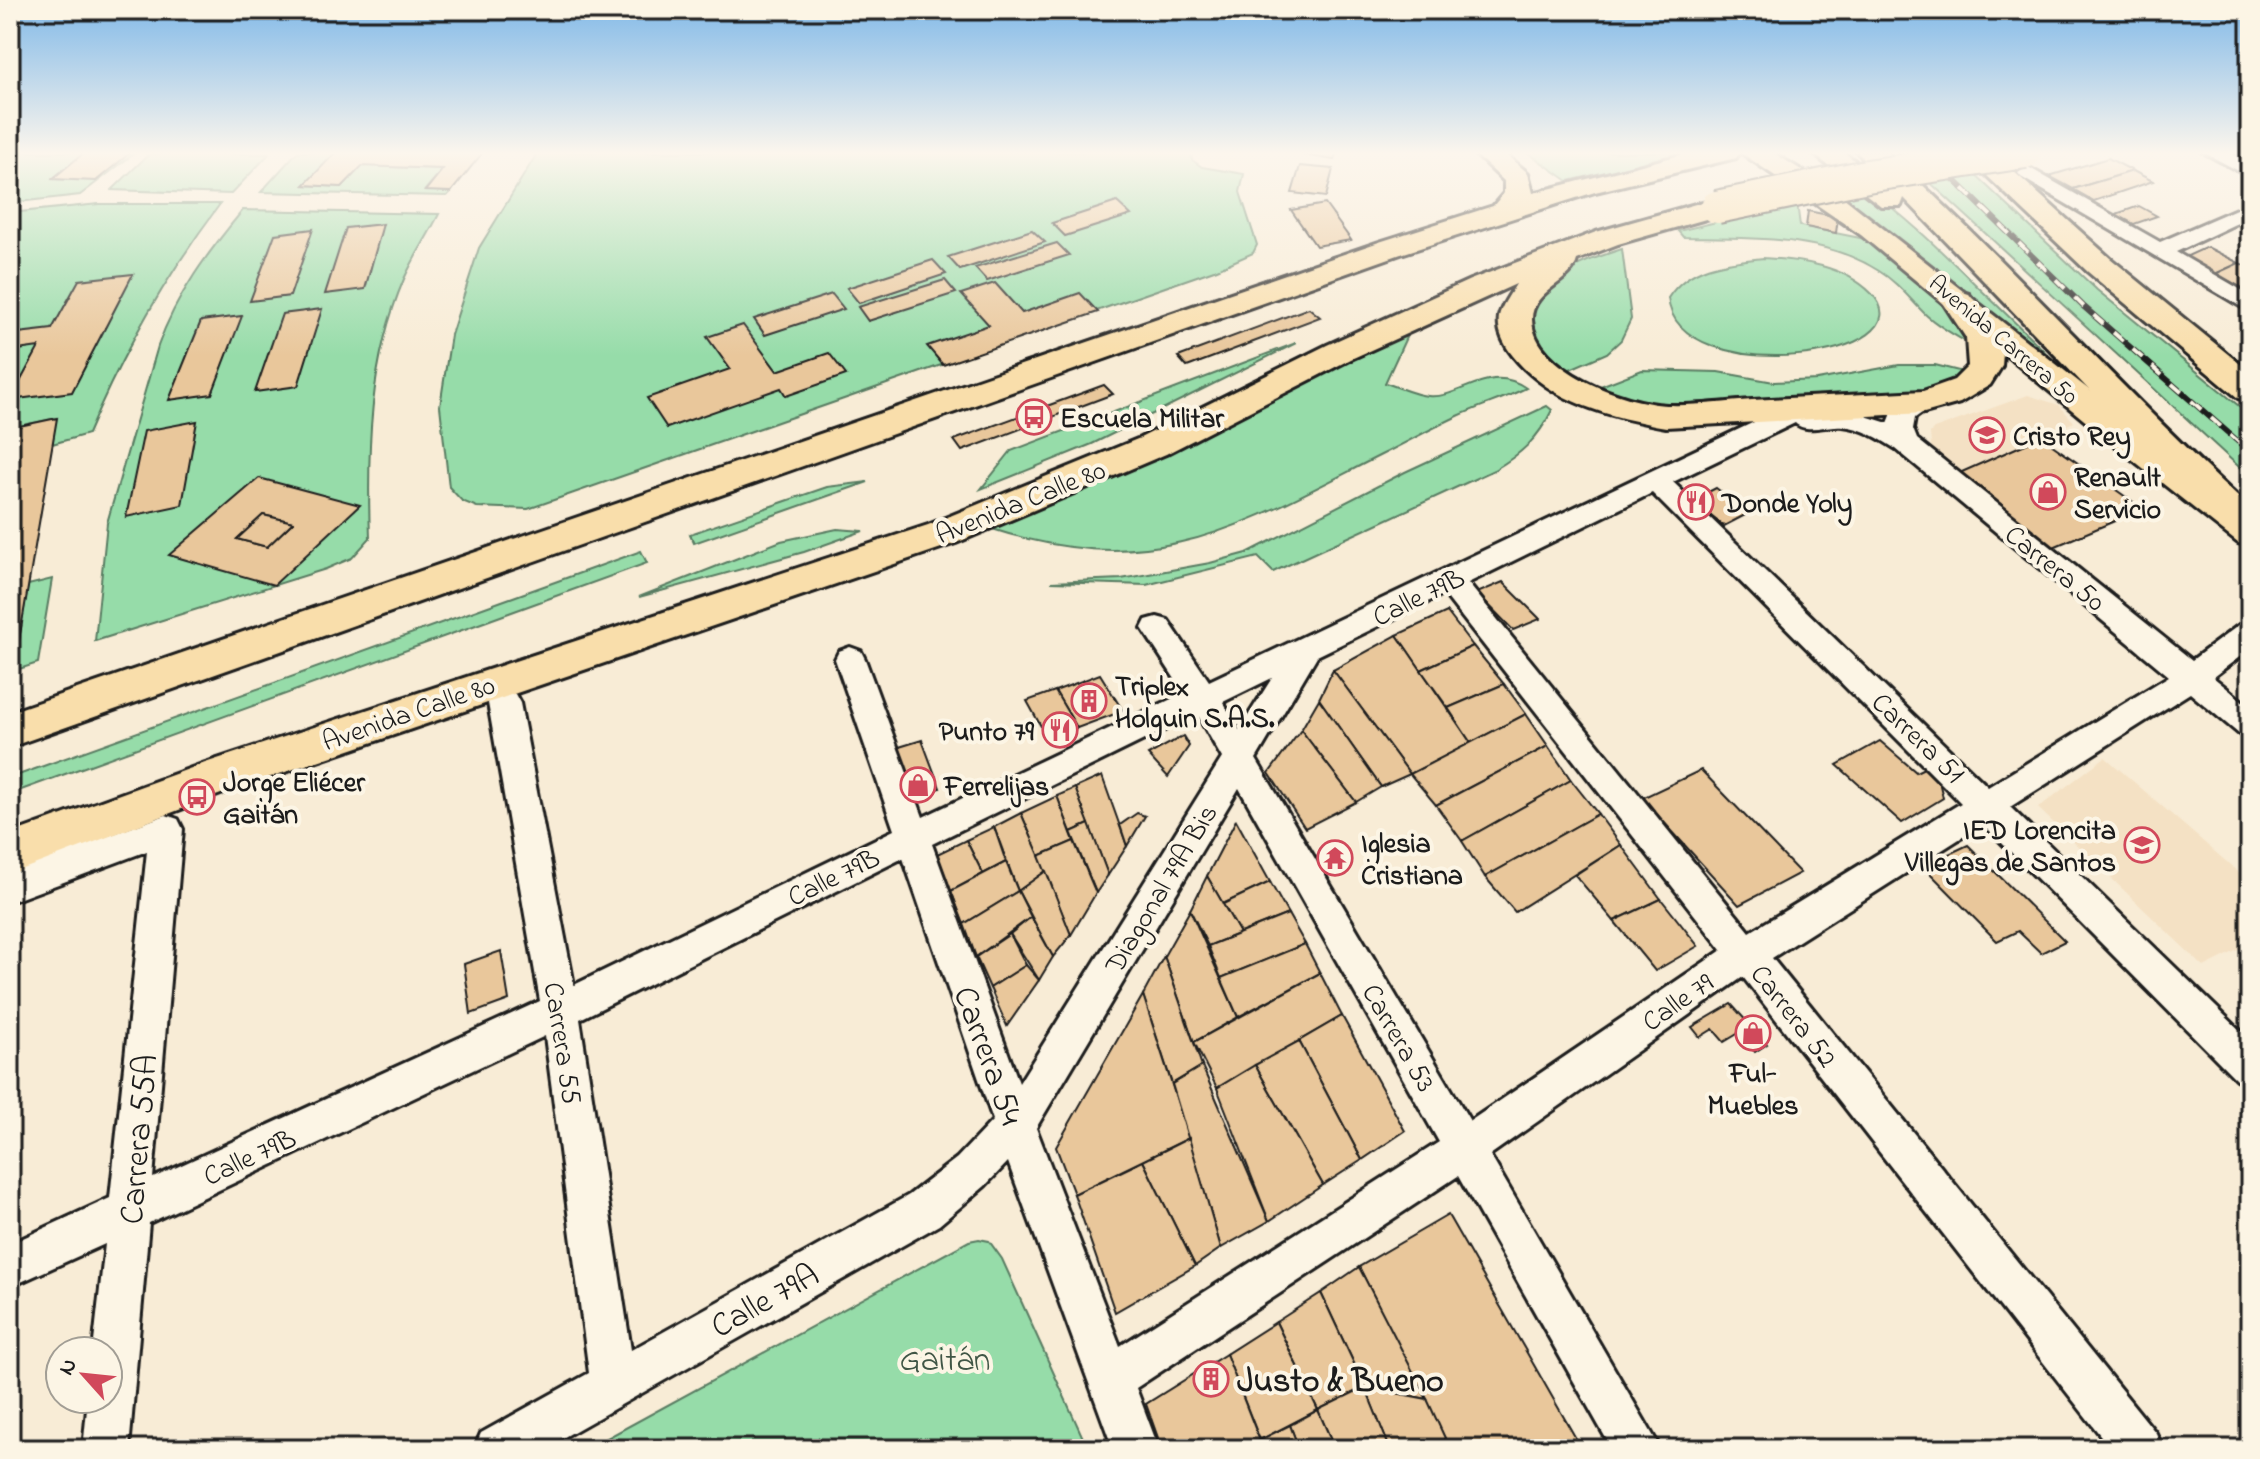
<svg xmlns="http://www.w3.org/2000/svg" width="2260" height="1459" font-family="'Indie Flower',sans-serif">
<rect width="100%" height="100%" fill="#f8ecd6"/>
<filter id="ink" filterUnits="userSpaceOnUse"><feTurbulence type="fractalNoise" baseFrequency=".0125" numOctaves="2"/><feDisplacementMap in="SourceGraphic" scale="16" xChannelSelector="R" yChannelSelector="G"/><feConvolveMatrix kernelMatrix="1 2 1 2 8 2 1 2 1" color-interpolation-filters="sRGB"/></filter>
<g filter="url(#ink)">
<g fill="#f4e1c4">
<polygon points="2028,395 2059,405 2074,422 1955,475 1931,446 1930,433 1934,429"/>
<polygon points="2105,757 2250,882 2250,944 2204,967 2038,808"/>
</g>
<g fill="#96dca9" stroke="#597c62" stroke-width="2">
<polygon points="10,152 136,152 80,195 10,203"/>
<polygon points="297,152 336,152 305,185 342,187 362,166 443,169 425,190 451,192 447,196 261,192"/>
<polygon points="538,152 1191,152 1192,160 1202,167 1244,174 1240,192 1257,245 1253,253 1217,269 528,509 477,507 462,501 449,487 440,406 451,335 479,248"/>
<polygon points="1527,152 1691,152 1568,181"/>
<polygon points="1897,152 1951,152 2097,290 2250,415 2250,477"/>
<polygon points="149,154 269,154 231,194 112,190"/>
<path d="M1866,188C1907,217 1942,252 1977,286C2022,329 2066,371 2108,417L1833,193Z"/>
<path d="M1797,203L1800,226L1875,241L1934,288L1974,347C1957,336 1938,327 1924,313C1909,298 1897,282 1879,271C1822,234 1748,238 1683,237L1678,231Z"/>
<path d="M99,204H220C166,276 123,351 88,434L52,444L56,418L10,428V213Z"/>
<path d="M243,210L439,214C428,236 414,257 404,279C369,361 367,450 370,538L352,558L326,569L95,641L107,523L158,346C176,295 209,251 243,210Z"/>
<path d="M1622,249L1631,319L1621,340L1607,353L1561,373L1543,356L1527,314C1549,273 1579,263 1622,249Z"/>
<path d="M1763,258C1801,260 1843,265 1871,293C1936,358 1677,392 1668,298C1689,265 1727,262 1763,258Z"/>
<path d="M1409,331L1385,383C1399,387 1414,395 1428,396C1459,400 1489,362 1526,388C1504,399 1480,406 1458,416C1432,428 1407,442 1381,455C1237,528 1155,582 989,528L1113,478Z"/>
<polygon points="1296,343 1092,444 981,489 1011,451"/>
<polygon points="1899,365 1935,365 1971,374 1935,391 1675,410 1590,390 1642,370 1718,372 1774,382 1817,380"/>
<path d="M1547,406L1552,410C1538,439 1521,454 1494,470L1273,572L1258,557L1146,585L1051,582L1121,579L1210,563L1247,553L1405,472Z"/>
<polygon points="868,482 694,543 690,534 827,487"/>
<polygon points="837,529 863,531 804,552 639,597 781,541"/>
<polygon points="641,551 647,563 10,794 10,778"/>
<polygon points="52,579 38,663 10,672 10,642 19,640 28,585"/>
<polygon points="979,1239 989,1241 1002,1259 1088,1449 587,1449 969,1241"/>
</g>
<g fill="#e9c79b" stroke="#1c1c1c" stroke-width="2" fill-rule="evenodd">
<polygon points="85,152 131,152 96,181 52,179"/>
<polygon points="336,152 483,152 451,192 425,191 443,169 362,166 342,187 304,185"/>
<polygon points="1305,152 1337,152 1334,160 1304,155"/>
<polygon points="2108,158 2133,171 2073,189 2049,176"/>
<polygon points="1300,166 1333,169 1326,197 1292,193"/>
<polygon points="2133,171 2153,181 2094,201 2073,189"/>
<polygon points="1117,202 1131,215 1065,236 1052,223"/>
<polygon points="1325,204 1351,240 1316,246 1291,210"/>
<polygon points="2139,206 2157,216 2134,224 2116,214"/>
<polygon points="1808,211 1838,217 1836,233 1806,227"/>
<polygon points="383,224 365,289 325,294 346,228"/>
<polygon points="313,229 290,296 250,301 275,234"/>
<polygon points="1032,230 1045,242 960,270 948,257"/>
<polygon points="1057,243 1069,255 987,281 975,268"/>
<polygon points="2207,247 2239,263 2215,274 2183,258"/>
<polygon points="933,260 946,274 859,303 847,288"/>
<polygon points="2239,263 2250,268 2250,284 2242,288 2215,274"/>
<polygon points="133,274 72,392 10,400 39,347 10,351 10,334 52,329 79,280"/>
<polygon points="945,280 956,293 868,321 858,307"/>
<polygon points="995,283 1022,313 1080,293 1098,312 943,365 927,346 989,325 961,294"/>
<polygon points="832,294 844,309 765,335 754,319"/>
<polygon points="1309,308 1320,317 1187,367 1178,357"/>
<polygon points="322,309 298,386 255,392 282,314"/>
<polygon points="242,316 212,394 169,400 201,321"/>
<polygon points="743,325 777,371 829,353 846,375 786,396 781,388 667,428 647,398 730,369 707,337"/>
<polygon points="1104,385 1113,394 962,451 954,440"/>
<polygon points="57,418 19,640 10,642 10,428"/>
<polygon points="197,421 182,505 126,517 144,431"/>
<polygon points="2041,437 2143,509 2051,548 1955,475"/>
<path d="M259,478L360,505L274,585L169,555ZM263,515L293,522L267,547L237,539Z"/>
<polygon points="1716,488 1749,513 1724,526 1691,501"/>
<polygon points="263,515 293,522 267,547 237,539"/>
<polygon points="1503,582 1540,619 1513,630 1477,593"/>
<polygon points="1447,612 1473,646 1421,670 1397,635"/>
<polygon points="1397,635 1471,743 1410,774 1333,670"/>
<polygon points="1473,646 1504,684 1448,708 1421,670"/>
<polygon points="1333,670 1410,774 1381,787 1319,699"/>
<polygon points="1100,674 1123,711 1077,728 1055,691"/>
<polygon points="1504,684 1526,714 1471,743 1448,708"/>
<polygon points="1055,691 1077,728 1048,739 1027,701"/>
<polygon points="1319,699 1381,787 1356,802 1301,730"/>
<polygon points="1526,714 1548,746 1436,805 1410,774"/>
<polygon points="1301,730 1356,802 1305,828 1269,773"/>
<polygon points="1183,736 1189,746 1168,777 1148,755"/>
<polygon points="922,740 940,788 921,792 910,786 896,748"/>
<polygon points="1880,741 1916,772 1924,768 1939,781 1943,798 1902,823 1837,765"/>
<polygon points="1548,746 1571,780 1462,841 1436,805"/>
<polygon points="1701,770 1800,873 1739,905 1642,798"/>
<polygon points="1102,776 1127,846 1108,875 1075,788"/>
<polygon points="1571,780 1598,814 1485,877 1462,841"/>
<polygon points="1075,788 1089,824 1071,832 1057,796"/>
<polygon points="1057,796 1074,841 1039,856 1021,813"/>
<polygon points="1021,813 1046,871 1018,891 994,827"/>
<polygon points="1137,813 1145,816 1127,846 1120,825"/>
<polygon points="1598,814 1621,845 1515,912 1485,877"/>
<polygon points="1236,820 1270,882 1223,904 1207,876"/>
<polygon points="1089,824 1108,875 1096,893 1071,832"/>
<polygon points="994,827 1006,862 983,874 966,840"/>
<polygon points="966,840 983,874 951,891 937,854"/>
<polygon points="1074,841 1096,893 1071,935 1039,856"/>
<polygon points="1621,845 1661,899 1614,921 1575,875"/>
<polygon points="1968,845 2065,941 2041,953 2018,931 1997,941 1923,866"/>
<polygon points="1006,862 1018,891 964,924 951,891"/>
<polygon points="1046,871 1071,935 1053,957 1018,891"/>
<polygon points="1207,876 1240,933 1208,946 1190,910"/>
<polygon points="1270,882 1288,914 1240,933 1223,904"/>
<polygon points="1018,891 1031,917 976,957 964,924"/>
<polygon points="1661,899 1698,946 1655,971 1614,921"/>
<polygon points="1190,910 1238,1017 1194,1042 1164,956"/>
<polygon points="1288,914 1305,944 1221,978 1208,946"/>
<polygon points="1031,917 1053,957 1039,980 1010,934"/>
<polygon points="1010,934 1026,965 990,988 976,957"/>
<polygon points="1305,944 1320,973 1238,1017 1221,978"/>
<polygon points="501,951 509,1000 471,1014 464,964"/>
<polygon points="1164,956 1202,1066 1172,1084 1143,995"/>
<polygon points="1026,965 1039,980 1007,1026 990,988"/>
<polygon points="1320,973 1342,1016 1217,1088 1194,1042"/>
<polygon points="1143,995 1189,1138 1074,1194 1056,1147"/>
<polygon points="1731,1004 1767,1044 1755,1052 1739,1033 1724,1042 1713,1029 1700,1037 1692,1027"/>
<polygon points="1342,1016 1405,1131 1362,1160 1299,1041"/>
<polygon points="1299,1041 1362,1160 1323,1185 1255,1065"/>
<polygon points="1255,1065 1323,1185 1269,1221 1217,1088"/>
<polygon points="1202,1066 1269,1221 1221,1248 1172,1084"/>
<polygon points="1189,1138 1221,1248 1195,1266 1143,1161"/>
<polygon points="1143,1161 1195,1266 1115,1312 1074,1194"/>
<polygon points="1448,1215 1582,1449 1450,1449 1359,1267"/>
<polygon points="1359,1267 1427,1399 1365,1387 1321,1293"/>
<polygon points="1321,1293 1365,1387 1318,1410 1276,1322"/>
<polygon points="1276,1322 1318,1410 1260,1440 1226,1354"/>
<polygon points="1226,1354 1263,1449 1162,1449 1146,1404"/>
<polygon points="1365,1387 1427,1399 1450,1449 1390,1449"/>
<polygon points="1365,1387 1390,1449 1335,1449 1318,1410"/>
<polygon points="1318,1410 1335,1449 1299,1449 1290,1425"/>
<polygon points="1290,1425 1299,1449 1263,1449 1260,1440"/>
<polygon points="56,1440 55,1449 18,1449"/>
</g>
<g fill="none" stroke-linecap="round" stroke-linejoin="round">
<defs>
<g id="minor">
<polygon points="2203,152 2228,152 2250,163 2250,177"/>
<polygon points="2028,167 2160,242 2250,203 2250,217 2176,252 2250,295 2250,312 2021,177 2018,173"/>
<path d="M1924,394L1937,402L1915,418L1913,429L1917,439L2192,660L2239,625L2250,622V649L2213,677L2250,707V738L2239,734L2190,693L2010,807L2250,1040V1085L2236,1079L1983,824L1772,958L2156,1433L2163,1449H2111L1743,977L1490,1155L1661,1449H1612L1458,1176L1136,1388L1159,1449H1113L1008,1162L985,1186L939,1225L543,1449H474L481,1433L589,1373L545,1036L149,1223L129,1449H83L88,1399H108V1351H93L105,1244L10,1287V1244L110,1198L147,851L10,902V872L166,815L178,819L183,829L153,1178L540,1001L488,703L493,694L504,691L515,694L520,703L574,985L894,830L835,659L839,651L850,647L861,651L865,659L923,817L1184,693L1142,628L1146,620L1157,617L1168,620L1209,681L1794,403H1812L1814,411L1846,410L1888,423L1894,408ZM1795,423C1806,434 1828,424 1843,426C1863,428 1880,439 1896,449L2169,676L1988,787L1673,482ZM1652,493L1961,803L1750,932L1468,583ZM1444,594L1722,950L1470,1121L1256,759L1317,656ZM1272,678L1239,730L1223,702ZM1197,714L1222,758L1019,1083L932,844ZM1239,788L1439,1142L1120,1346L1036,1128ZM903,858L993,1120L957,1158L909,1195L631,1350L580,1019Z"/>
</g>
<polygon id="major" points="1740,152 1772,152 1834,190 2250,516 2250,546 2238,543 2119,449 1861,235"/>
<g id="highway">
<polygon points="1473,152 1503,152 1528,173 1533,193 1692,152 1740,152 1736,158 1595,192 1401,254 10,747 10,712 1379,242 1493,206 1504,193 1504,181"/>
<path d="M1811,152H1843L1894,189L1857,152H1887C2013,266 2125,394 2250,508V543L2236,539L2188,493L1904,198L1901,206H1881Z"/>
<polygon points="1962,152 1992,152 2110,258 2250,372 2250,401 2238,398 2088,272"/>
<path d="M1717,198L1727,201L1732,207L1727,213L1618,244L1577,260C1572,283 1531,290 1532,320C1534,370 1625,403 1667,405C1695,406 1724,402 1752,400C1809,397 1866,394 1923,391L1954,380L1968,366L1966,338L1942,301L1947,294L1958,291L1969,294L1989,321L2003,353L2002,366L1990,385L1960,403L1924,413L1666,427C1610,417 1550,402 1513,356C1505,346 1497,331 1499,317C1500,307 1511,293 1516,284L1351,359L1166,454L956,543L221,794L10,874V834L205,763L928,525L1140,438L1327,345L1470,280L1596,232Z"/>
</g>
</defs>
<use href="#minor" stroke="#1c1c1c" stroke-width="6"/>
<use href="#major" stroke="#1c1c1c" stroke-width="6"/>
<use href="#highway" stroke="#1c1c1c" stroke-width="6"/>
<use href="#minor" fill="#fcf5e5" fill-rule="evenodd"/>
<use href="#major" fill="#f9deab" fill-rule="evenodd"/>
<use href="#highway" fill="#f9deab" fill-rule="evenodd"/>
<defs>
<polyline id="rail" points="1926,152 2083,306 2250,452"/>
</defs>
<use href="#rail" stroke="#1c1c1c" stroke-width="6"/>
<use href="#rail" stroke="#fcf5e5" stroke-width="4" stroke-dasharray="13" stroke-linecap="butt"/>
<defs>
<polyline id="highway-bridge" points="1717,207 1867,176 2025,152"/>
</defs>
<use href="#highway-bridge" stroke="#1c1c1c" stroke-width="36" stroke-linecap="butt"/>
<use href="#highway-bridge" stroke="#f9deab" stroke-width="32"/>
</g>
</g>
<linearGradient id="sky" x2="0" y2="1"><stop stop-color="#81b9e8"/><stop offset="0.43" stop-color="#fcf6ed"/><stop offset="1" stop-color="#fcf6ed" stop-opacity="0"/></linearGradient>
<rect width="2260" height="356" fill="url(#sky)"/>
<defs>
<symbol id="bus-ring" viewBox="-11 -11 22 22"><circle r="9.5" fill="#fcf5e5" stroke="#d1495b" stroke-width="1.5"/><path d="M-5-6H5V4H4V6H2V4H-2V6H-4V4H-5ZM-3.5-4V0h7V-4ZM-3.5 1.2v1.5H-2V1.2ZM2 1.2v1.5H3.5V1.2Z" fill="#d1495b"/></symbol>
<symbol id="school-ring" viewBox="-11 -11 22 22"><circle r="9.5" fill="#fcf5e5" stroke="#d1495b" stroke-width="1.5"/><path d="M0-5L7-2L0 1L-7-2ZM-4 1L0 2.5L4 1V4Q0 6-4 4Z" fill="#d1495b"/></symbol>
<symbol id="shop-ring" viewBox="-11 -11 22 22"><circle r="9.5" fill="#fcf5e5" stroke="#d1495b" stroke-width="1.5"/><path d="M-5-2.5h2.3a2.7 3.5 0 0 1 5.4 0H5L5.5 6h-11ZM-1.5-2.5h3a1.5 2.3 0 0 0-3 0Z" fill="#d1495b"/></symbol>
<symbol id="restaurant-ring" viewBox="-11 -11 22 22"><circle r="9.5" fill="#fcf5e5" stroke="#d1495b" stroke-width="1.5"/><path d="M-5-6h1v4h1v-4h1v4h1v-4h1v5L-1.5 .5V6h-2V.5L-5-1ZM5-6V6H3V1.5H1.5Q1.5-4 5-6Z" fill="#d1495b"/></symbol>
<symbol id="building-ring" viewBox="-11 -11 22 22"><circle r="9.5" fill="#fcf5e5" stroke="#d1495b" stroke-width="1.5"/><path d="M-4-6H4V6H1V3H-1V6H-4ZM-2.5-4.3h1.7v1.8h-1.7ZM.8-4.3h1.7v1.8H.8ZM-2.5-1h1.7V.8h-1.7ZM.8-1h1.7V.8H.8Z" fill="#d1495b"/></symbol>
<symbol id="temple-ring" viewBox="-11 -11 22 22"><circle r="9.5" fill="#fcf5e5" stroke="#d1495b" stroke-width="1.5"/><path d="M0-6L5-2H3V0L6.5 2.5H4V6H1.5V3h-3V6H-4V2.5H-6.5L-3 0V-2H-5Z" fill="#d1495b"/></symbol>
</defs>
<g fill-rule="evenodd">
<use href="#bus-ring" x="1014" y="397" width="40" height="40"/>
<use href="#school-ring" x="1967" y="415" width="40" height="40"/>
<use href="#shop-ring" x="2028" y="472" width="40" height="40"/>
<use href="#restaurant-ring" x="1676" y="482" width="40" height="40"/>
<use href="#building-ring" x="1069" y="681" width="40" height="40"/>
<use href="#restaurant-ring" x="1040" y="710" width="40" height="40"/>
<use href="#shop-ring" x="898" y="765" width="40" height="40"/>
<use href="#bus-ring" x="177" y="777" width="40" height="40"/>
<use href="#school-ring" x="2122" y="825" width="40" height="40"/>
<use href="#temple-ring" x="1315" y="838" width="40" height="40"/>
<use href="#shop-ring" x="1733" y="1013" width="40" height="40"/>
<use href="#building-ring" x="1191" y="1359" width="40" height="40"/>
</g>
<g text-anchor="middle" stroke-width="8" stroke-linejoin="round" paint-order="stroke">
<g font-size="24" fill="#1c1c1c" stroke="#fcf5e5">
<text transform="translate(2004 339) rotate(40)" y="8">Avenida Carrera 50</text>
</g>
<g font-size="28" font-weight="bold" fill="#1c1c1c" stroke="#fcf5e5" text-anchor="start">
<text x="1060" y="427">Escuela Militar</text>
<text x="2013" y="445">Cristo Rey</text>
<text x="2074" y="486">Renault<tspan x="2074" dy="32">Servicio</tspan></text>
<text x="1722" y="512">Donde Yoly</text>
<text x="1115" y="695">Triplex<tspan x="1115" dy="32">Holguin S.A.S.</tspan></text>
<text x="1034" y="740" text-anchor="end">Punto 79</text>
<text x="223" y="791">Jorge Eliécer<tspan x="223" dy="32">Gaitán</tspan></text>
<text x="944" y="795">Ferrelijas</text>
<text x="2116" y="839" text-anchor="end">IED Lorencita<tspan x="2116" dy="32">Villegas de Santos</tspan></text>
<text x="1361" y="852">Iglesia<tspan x="1361" dy="32">Cristiana</tspan></text>
<text x="1753" y="1082" text-anchor="middle">Ful-<tspan x="1753" dy="32">Muebles</tspan></text>
</g>
<g font-size="28" fill="#1c1c1c" stroke="#fcf5e5">
<text transform="translate(1020 501) rotate(-22)" y="10">Avenida Calle 80</text>
<text transform="translate(2056 567) rotate(39)" y="10">Carrera 50</text>
<text transform="translate(1418 596) rotate(-26)" y="10">Calle 79B</text>
<text transform="translate(408 712) rotate(-19)" y="10">Avenida Calle 80</text>
<text transform="translate(1919 737) rotate(44)" y="10">Carrera 51</text>
<text transform="translate(833 876) rotate(-26)" y="10">Calle 79B</text>
<text transform="translate(1160 888) rotate(-59)" y="10">Diagonal 79A Bis</text>
<text transform="translate(1677 1001) rotate(-35)" y="10">Calle 79</text>
<text transform="translate(1795 1015) rotate(52)" y="10">Carrera 52</text>
<text transform="translate(1400 1037) rotate(60)" y="10">Carrera 53</text>
<text transform="translate(564 1043) rotate(81)" y="10">Carrera 55</text>
<text transform="translate(249 1156) rotate(-25)" y="10">Calle 79B</text>
</g>
<g font-size="34" fill="#1c1c1c" stroke="#fcf5e5">
<text transform="translate(990 1055) rotate(70)" y="12">Carrera 54</text>
<text transform="translate(137 1139) rotate(-85)" y="12">Carrera 55A</text>
<text transform="translate(764 1299) rotate(-29)" y="12">Calle 79A</text>
</g>
<g font-size="34" fill="#415646" stroke="#fcf5e5">
<text x="945" y="1370">Gaitán</text>
</g>
<g font-size="34" font-weight="bold" fill="#1c1c1c" stroke="#fcf5e5" text-anchor="start">
<text x="1237" y="1391">Justo &amp; Bueno</text>
</g>
</g>
<rect width="2260" height="1459" fill="none" stroke="#fcf5e5" stroke-width="40"/>
<rect x="20" y="20" width="2220" height="1419" fill="none" stroke="#1c1c1c" stroke-width="3" filter="url(#ink)"/>
<g transform="translate(84 1375) rotate(297)"><circle r="38" fill="#fcf5e5" stroke="#a29e95" stroke-width="2"/>
<path d="M0-6L14 30L0 20L-14 30Z" fill="#d1495b"/>
<text y="-12" font-size="22" font-weight="bold" text-anchor="middle" fill="#1c1c1c">N</text>
</g>
</svg>
